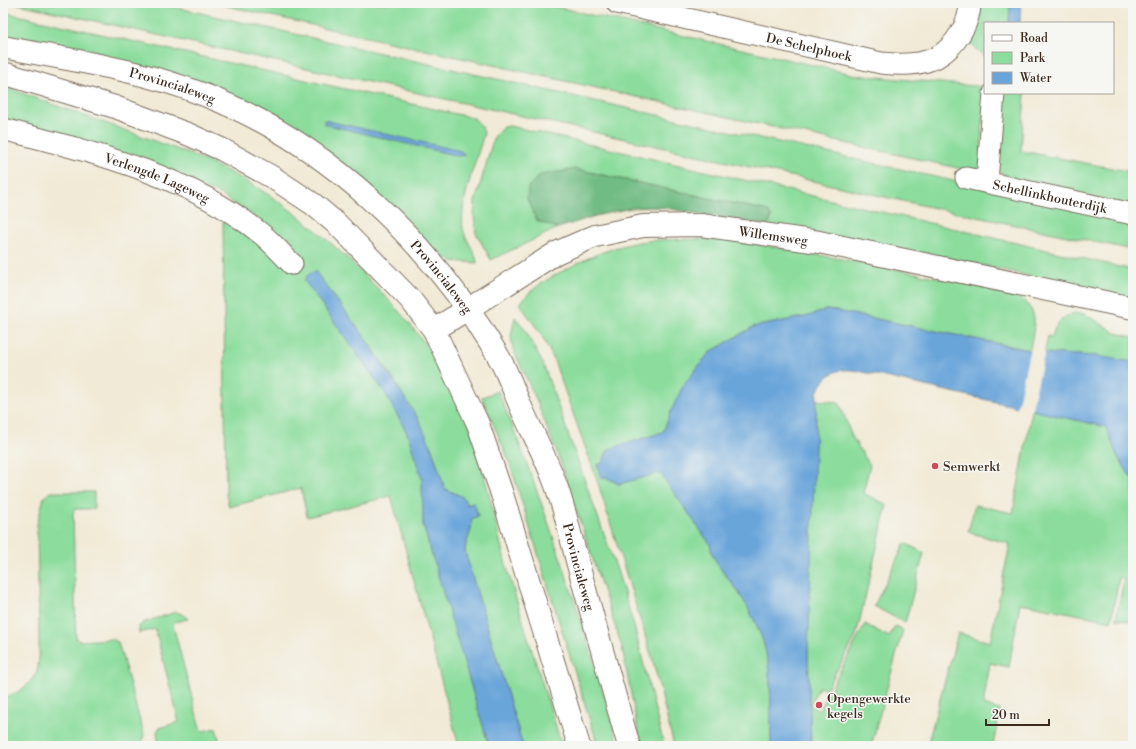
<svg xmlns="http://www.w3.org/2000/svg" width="1136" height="749" font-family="'Libre Bodoni',serif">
<rect width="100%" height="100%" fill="#f6f6f2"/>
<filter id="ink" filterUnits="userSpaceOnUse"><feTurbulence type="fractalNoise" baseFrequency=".025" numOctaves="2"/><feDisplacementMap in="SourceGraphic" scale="8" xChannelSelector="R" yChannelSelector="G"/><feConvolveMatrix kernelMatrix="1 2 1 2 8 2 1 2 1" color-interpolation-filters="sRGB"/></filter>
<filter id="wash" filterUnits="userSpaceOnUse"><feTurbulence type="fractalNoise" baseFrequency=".012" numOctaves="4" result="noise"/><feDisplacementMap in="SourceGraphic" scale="16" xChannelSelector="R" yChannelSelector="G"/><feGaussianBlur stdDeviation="0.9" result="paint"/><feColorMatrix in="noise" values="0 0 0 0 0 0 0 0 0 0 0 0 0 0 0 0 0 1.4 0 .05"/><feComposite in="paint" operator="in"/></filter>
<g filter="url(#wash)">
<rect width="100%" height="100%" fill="#f1ead6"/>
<g fill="#8cdd9d" stroke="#64845e">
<polygon points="14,3 156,3 1101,214 1133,222 1133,250 921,205"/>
<polygon points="213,3 539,3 856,75 985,87 980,167 971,171"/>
<polygon points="981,3 1010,3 1009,23 985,23 985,57 971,45 979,22"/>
<path d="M3,12L474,118L482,127L484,133C477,160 459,202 463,229C465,239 477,254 477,263L453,261L437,254L271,120L3,42Z"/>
<path d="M3,86C43,101 82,115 122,129C160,143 199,156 235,175C290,204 337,246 380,291C417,329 450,373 468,422C486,471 494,522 508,572C525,630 544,688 562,746H523L465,552C465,540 474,531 471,519L478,516L474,503L466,505L463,497L445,489L431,446L395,381L363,335L315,271L361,359L385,393L407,433L422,479L423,525L489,746H459L391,496L307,517L301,488L229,507L226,494L223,220L296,267L301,259L269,226L218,193L3,122Z"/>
<polygon points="1004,93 1025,93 1021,151 1133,172 1133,207 1011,179 997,170"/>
<polygon points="510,126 1133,270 1133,299 949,258 765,225 770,222 771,217 768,211 575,169 537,221 558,228 491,260 476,233 474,216 475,202 494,137 503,127"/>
<path d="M704,239C743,241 780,248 818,255C884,266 950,280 1015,294C1042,313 1034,322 1030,350L837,311L825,310L809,316L753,327L709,353L683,386L663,432L607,451L602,463L606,478L619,484L658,473L663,475L710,544C712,563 729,578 739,593C746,604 753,617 758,628C774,664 770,708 771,746H674L653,661L597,480L553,358L542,336L520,304C530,289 542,283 557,274C579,262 601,251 625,245C650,238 679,240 704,239Z"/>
<path d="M1073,313L1085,314L1116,333L1133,337V362L1095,356L1044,353L1048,336L1052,337C1055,324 1061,318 1073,313Z"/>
<polygon points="515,317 524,328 543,364 618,573 634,626 664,746 641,746 622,647 559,458 535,397 513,349 511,336"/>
<path d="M498,391C546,506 584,626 619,746H598L509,461L482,397Z"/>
<polygon points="816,400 839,402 852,437 870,465 863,493 887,505 856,636 826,690 819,687 810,705 819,711 865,624 889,637 895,626 903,630 871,746 811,746 808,651"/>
<polygon points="1032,410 1107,427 1117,456 1133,480 1133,622 1116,619 1124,579 1119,578 1111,621 1020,603 1009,667 990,663 983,705 1000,710 993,746 927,746 958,633 990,642 1010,544 968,532 975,505 1013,513"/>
<path d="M51,492H94V509H75L73,513L76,638L79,641L112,639L118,642L144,735L141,746H3V697C17,696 35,681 38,667C39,661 39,654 39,648L37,524L44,497Z"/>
<polygon points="905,543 924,553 905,623 874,606"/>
<polygon points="176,612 184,615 188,619 174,622 173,625 200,728 203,731 216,728 221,746 159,746 157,732 159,728 179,722 155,629 139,633 139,626 145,622"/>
</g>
<polygon fill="#71bc84" stroke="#567351" points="575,169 768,211 771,216 770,222 765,225 660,207 631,208 595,216 558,228 537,221 527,199 528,187 540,175"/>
<g fill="#6aa5da" stroke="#52687c">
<polygon points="1010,3 1021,3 1020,23 1009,23"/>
<polygon points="324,120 461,151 465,155 458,156 324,124"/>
<path d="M315,271L363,335L418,418L431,446L445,489L463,497L467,505L474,503L478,516L471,519C474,531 465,540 465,552L523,746H489L423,525L422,479L407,433L385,393L304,280L309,274Z"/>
<path d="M826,310L837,311L1044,353L1095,356L1133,362V480L1117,456L1106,427L859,371C836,367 828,373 817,392L808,651L811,746H771C770,708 774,664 758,628C753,617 746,604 739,593C729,578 712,563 710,544L660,473L619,484L606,477L601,478L597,465L602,463L609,449L663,432L671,411L683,386L709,353L753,327L809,316Z"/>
</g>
<polygon fill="#f1ead6" points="1030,348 1045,351 1031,412 1017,408"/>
</g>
<g filter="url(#ink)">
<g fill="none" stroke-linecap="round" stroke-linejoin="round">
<defs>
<g id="minor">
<path id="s1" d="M617,3L881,63C899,65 920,66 937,57C955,47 970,23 970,3"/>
<path id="s2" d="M3,129C91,152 186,174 259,232C271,241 281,253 292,264"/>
<path id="s3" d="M966,178L1133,214"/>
<polyline points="987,182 994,93"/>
</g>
<g id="tertiary">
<path id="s4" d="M434,330L556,253L595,236L643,226L701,225L819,242L1133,308"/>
</g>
<g id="secondary">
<path id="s5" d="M3,47C70,60 139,69 202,94C326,141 429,241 497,354C506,369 513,388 520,405C531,430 544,454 554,480C565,508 571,539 579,568C596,628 612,687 629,746"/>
<polyline points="3,73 115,107 190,135 223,150 272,177 313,204 338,225 410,299 434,330 478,424 502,494 579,746"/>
</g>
</defs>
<use href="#minor" stroke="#7b6d5e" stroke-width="23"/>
<use href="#tertiary" stroke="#7b6d5e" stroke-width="24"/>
<use href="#secondary" stroke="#7b6d5e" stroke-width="24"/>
<use href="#minor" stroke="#fff" stroke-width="21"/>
<use href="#tertiary" stroke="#fff" stroke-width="22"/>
<use href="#secondary" stroke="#fff" stroke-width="22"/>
</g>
</g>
<g fill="#d1495b" stroke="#f6f6f2" stroke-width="1.5">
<circle cx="935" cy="466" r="4"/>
<circle cx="819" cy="705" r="4"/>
</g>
<g text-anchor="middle" stroke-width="3" stroke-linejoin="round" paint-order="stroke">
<g font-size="13" fill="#3b2a1e" stroke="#f6f6f2">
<text dy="5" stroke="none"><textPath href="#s1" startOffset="197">De Schelphoek</textPath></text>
<text dy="5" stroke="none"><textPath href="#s5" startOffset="174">Provincialeweg</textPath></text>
<text dy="5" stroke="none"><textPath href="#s2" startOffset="162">Verlengde Lageweg</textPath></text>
<text dy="5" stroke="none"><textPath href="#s3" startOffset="86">Schellinkhouterdijk</textPath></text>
<text dy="5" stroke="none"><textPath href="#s4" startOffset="367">Willemsweg</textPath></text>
<text dy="5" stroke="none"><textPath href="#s5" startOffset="510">Provincialeweg</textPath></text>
<text dy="5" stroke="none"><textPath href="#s5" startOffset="834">Provincialeweg</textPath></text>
</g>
<g font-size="13" fill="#3b2a1e" stroke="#f6f6f2" text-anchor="start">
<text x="943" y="471">Semwerkt</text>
<text x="827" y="703">Opengewerkte<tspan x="827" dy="15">kegels</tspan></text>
</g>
</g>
<rect width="1136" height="749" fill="none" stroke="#f6f6f2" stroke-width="16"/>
<rect x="984" y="22" width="130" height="72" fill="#f6f6f2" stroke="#aba49d"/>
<rect x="992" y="35" width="20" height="6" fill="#ffffff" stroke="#aba49d"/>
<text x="1020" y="42" font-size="12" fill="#3b2a1e">Road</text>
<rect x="992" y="52" width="20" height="12" fill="#8cdd9d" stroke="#aba49d"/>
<text x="1020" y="62" font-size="12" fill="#3b2a1e">Park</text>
<rect x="992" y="72" width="20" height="12" fill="#6aa5da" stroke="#aba49d"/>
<text x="1020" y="82" font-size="12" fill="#3b2a1e">Water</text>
<path d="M986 719v6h63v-6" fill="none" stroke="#3b2a1e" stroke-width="2"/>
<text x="992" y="719" font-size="12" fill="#3b2a1e" stroke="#f6f6f2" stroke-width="3" paint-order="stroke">20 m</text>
</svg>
